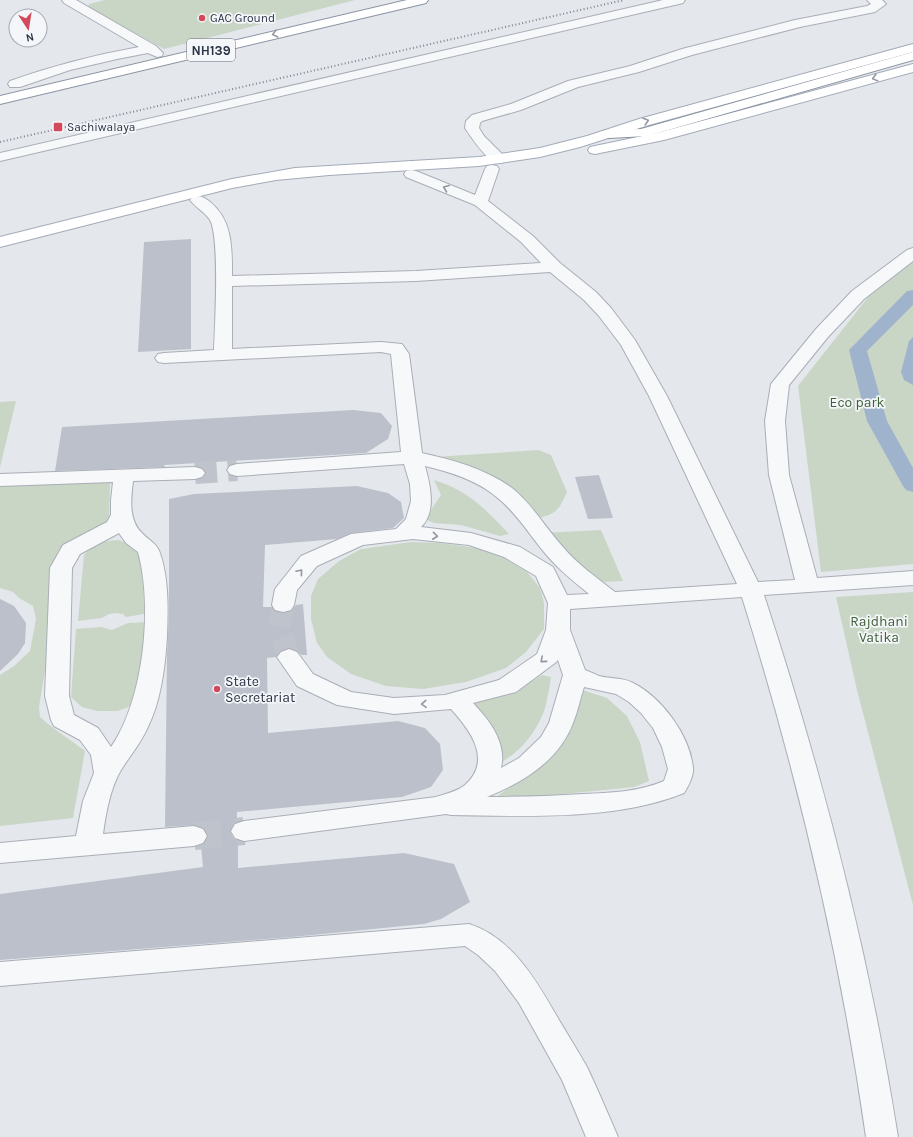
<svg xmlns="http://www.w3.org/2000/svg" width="913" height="1137" font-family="Karla,sans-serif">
<rect width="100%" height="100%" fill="#e4e7ec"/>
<g fill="#c9d6c5">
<polygon points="105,0 355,0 164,49 88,7 89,4"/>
<polygon points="913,256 913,564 821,572 798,386 869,296"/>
<polygon points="16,401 0,467 0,402"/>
<path d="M539,450L551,455L567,492C557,515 554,514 531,520L500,484L435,457Z"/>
<path d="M434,480C469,491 484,508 509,534L500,536L461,525L434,523L425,519L441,495Z"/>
<path d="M110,481L109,523L68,542L57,553L50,640L39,707L40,717C54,730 70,739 85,751L73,818L0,826V675L14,666L30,651L36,619L33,606L19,598L13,592L0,588V484Z"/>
<polygon points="601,530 623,581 605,582 588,575 541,533"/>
<path d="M118,540L128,543L145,553L150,613L126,617L123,614L116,613L109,614L102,618L78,621L84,555C94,544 103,541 118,540Z"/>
<polygon points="411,542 440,543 476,548 504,558 527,572 540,588 544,603 544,629 526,652 506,668 466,682 423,689 386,686 351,674 327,657 317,643 311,619 311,596 318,579 339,561 361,549"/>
<polygon points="913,592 913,905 857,690 836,597"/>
<polygon points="151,622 145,693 131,706 118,711 97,711 82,707 71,697 76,629 101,627 112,630 128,623"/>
<path d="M542,675L551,677C549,689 547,705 542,716C532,739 514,758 491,767L461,706L519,689Z"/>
<polygon points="579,689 607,698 627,716 640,742 649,781 634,787 504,800 495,798 543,762"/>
</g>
<polygon fill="#9fb4cc" points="913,337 913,385 904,380 901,372 909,341"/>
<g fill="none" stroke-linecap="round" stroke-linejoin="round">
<polygon fill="#9fb4cc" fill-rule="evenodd" points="913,290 913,305 867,351 887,421 913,468 913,492 906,490 903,486 867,421 849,350 907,291"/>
</g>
<g fill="#bbc0ca">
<polygon points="191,239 191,349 138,352 144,242"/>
<polygon points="353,410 381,413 392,426 388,439 366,453 164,465 165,467 55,471 62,427"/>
<polygon points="599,475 613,518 588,519 575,477"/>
<polygon points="357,486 388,493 401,502 404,518 393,528 351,533 337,539 265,545 263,607 271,607 275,611 283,613 291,611 296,605 303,604 307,655 301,655 298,651 288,648 280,651 276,657 267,658 268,733 398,721 425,728 440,744 443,770 431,787 402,797 237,812 237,822 234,823 230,832 234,839 238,840 238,868 404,853 454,864 470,902 441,919 424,924 292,937 0,960 0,894 203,867 201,845 204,844 208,837 204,828 194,825 165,827 167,654 169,616 169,499 194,494"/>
<polygon points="0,599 14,606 26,623 25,643 18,654 0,671"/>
</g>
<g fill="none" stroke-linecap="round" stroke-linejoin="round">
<g stroke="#bfc3cb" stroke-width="22" stroke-dasharray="22 11" stroke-linecap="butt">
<polyline points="195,473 237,470"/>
<polyline points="283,605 279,628 289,657"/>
</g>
<polyline stroke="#bfc3cb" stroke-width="28" stroke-dasharray="28 14" stroke-linecap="butt" points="194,836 244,831"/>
<defs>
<g id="minor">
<path d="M62,0H76L156,46L163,53L162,56L157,57L148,53L117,59L70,70L20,87H10L8,84L10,81C52,66 95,55 139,47L64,3Z"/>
<polygon points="663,0 685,0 683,3 679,4 0,161 0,153"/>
<path d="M867,0H882L886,4L875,12L800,27L692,55L639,72L578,87L521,110L482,121L480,123L479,128L484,136L504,156L506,159L504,162C501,163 498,164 495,162C485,158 471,137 465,128L466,121L472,115L511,104L568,81L630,66L682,49L795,20L867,6L871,4Z"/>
<path d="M492,165L497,166L499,169L488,201L533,236L560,263L596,292L611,308L635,340L667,396L758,582L795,580L769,475L765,421L771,384L816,329L852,291L907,250L913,248V261L864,299L828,337L789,385L785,421L789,475L817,578L913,571V585L764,595C822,772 869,953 898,1137H866C840,954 797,773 742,597L570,609V630L585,670C590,672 595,674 599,676C610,679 622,677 633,683C661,697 690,735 693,768C694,775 688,787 684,793C615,821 525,816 451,815L446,814L244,841L235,838L231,831L235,824L244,821L436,797C445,794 458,791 465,785C493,760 470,730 451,709L394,714L337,705L297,686L277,657L281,652L289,649L297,652L313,674L351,692L394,698L445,695L499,680L537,654L546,630L548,603L536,576L504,557L469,545L413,539L363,545L317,566L297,590L294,605L291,610L283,612L275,610L272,605L275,589L301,556L351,534L396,529L406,519L411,501L410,484L404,464L237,476L230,474L227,470L230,466L237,464L401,452L391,354L381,352L164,363L158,362L155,358L158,354L164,353L214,350C215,325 220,238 210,220C205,212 196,208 190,200L193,197C200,195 203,197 209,201C233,220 232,248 232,276L416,271L541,263L521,242L475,205L406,177L404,174L406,171L411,170L416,171L475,195L485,169L487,166ZM550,272L584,300L599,316L621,345L649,396L737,584L615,592C596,577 577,564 562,546C545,527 532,504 512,488C486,469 453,460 422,453L409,354L402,344L381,342L232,349V286L416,281ZM425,466C451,472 479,481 499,499C517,514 529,534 544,552C557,568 573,581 589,594L567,595L553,567L520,547L471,533L421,527C437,512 430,484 425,466ZM558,660L563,675L549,723L541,737L519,758L501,768C507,743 490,721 473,703L516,692L555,663ZM584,687L616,694L629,702L641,713L653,728L662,747L668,769L664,781C638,792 610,793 583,794C551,796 519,797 487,797C523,782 559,761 573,723C578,711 580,699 584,687Z"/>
<path d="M195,467L202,469L205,473L202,477L195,479L133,481C131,498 128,520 142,533C148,540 157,543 160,553C169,579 168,610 167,637C165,668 161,701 147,729C140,744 130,756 121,770C110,789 106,813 103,834L194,826L203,829L207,836L203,843L194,846L0,863V843L76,836L83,801L94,773L91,755L80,740L54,726L51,720L45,696L50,568L63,545L107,522L111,515V500L113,482L0,486V474ZM119,533L126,543L138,552C153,607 144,699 111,747L98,728L74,715L69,696L72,568L80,554Z"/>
<path d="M469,924C513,938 537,982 559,1020C568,1035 578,1051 587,1067C598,1090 608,1114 618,1137H586L562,1080L519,1003L495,971L478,955L465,946L0,986V962Z"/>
</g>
<g id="major">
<polygon points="913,44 913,52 649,125 580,147 540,157 479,166 329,175 276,180 232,188 0,247 0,237 232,179 295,168 479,157 540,148 587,136 639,119"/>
<polygon points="913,64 913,72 664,140 595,154 590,153 588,150 590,147 657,133"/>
</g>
<g id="highway">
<polygon points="407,0 428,0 426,3 422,4 0,104 0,96"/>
<polygon points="913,52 913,60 647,136 609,138 604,137 602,134 604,131 609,130 641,129"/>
</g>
</defs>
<use href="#minor" stroke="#a9aeb7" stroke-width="2"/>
<use href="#major" stroke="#a3abb8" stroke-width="2"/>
<use href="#highway" stroke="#8b94a3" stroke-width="2"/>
<use href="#minor" fill="#f7f8fa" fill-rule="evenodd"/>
<use href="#major" fill="#fff" fill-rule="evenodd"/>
<use href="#highway" fill="#fff" fill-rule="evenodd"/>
<polyline stroke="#7d8696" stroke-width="2" stroke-dasharray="1 2.5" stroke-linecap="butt" points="0,142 624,0"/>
</g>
<defs><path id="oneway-chevron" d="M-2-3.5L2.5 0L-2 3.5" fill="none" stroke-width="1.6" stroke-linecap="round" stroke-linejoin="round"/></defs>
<g stroke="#959aa2">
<use href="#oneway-chevron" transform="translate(275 34) rotate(166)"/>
<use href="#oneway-chevron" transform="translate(875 78) rotate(165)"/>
<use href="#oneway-chevron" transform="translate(646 121) rotate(-17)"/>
</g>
<g stroke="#9196a0">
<use href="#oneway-chevron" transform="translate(446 188) rotate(-158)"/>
<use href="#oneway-chevron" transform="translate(435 536) rotate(6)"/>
<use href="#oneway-chevron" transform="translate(300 572) rotate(-50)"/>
<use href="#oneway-chevron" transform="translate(543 660) rotate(139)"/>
<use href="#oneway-chevron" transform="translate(424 704) rotate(177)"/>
</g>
<g fill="#d1495b" stroke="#f4f6f9" stroke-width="1.5">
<circle cx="202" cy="18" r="4"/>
<rect x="53" y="122" width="10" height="10" rx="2"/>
<circle cx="217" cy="689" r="4"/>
</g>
<g text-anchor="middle" stroke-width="3.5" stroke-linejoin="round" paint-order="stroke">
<g font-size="12" fill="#2b3445" stroke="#f4f6f9" text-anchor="start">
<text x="210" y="22">GAC Ground</text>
<text x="67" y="131">Sachiwalaya</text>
</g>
<rect fill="#f4f6f9" stroke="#676e7b" stroke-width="1" x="187" y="39" width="48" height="22" rx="3"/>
<g font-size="13" font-weight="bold" fill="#2b3445">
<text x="211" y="55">NH139</text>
</g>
<g font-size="14" fill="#3f6138" stroke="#f4f6f9">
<text x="857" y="407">Eco park</text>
<text x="879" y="626">Rajdhani<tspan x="879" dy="16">Vatika</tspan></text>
</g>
<g font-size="14" fill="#2b3445" stroke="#f4f6f9" text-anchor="start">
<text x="225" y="686">State<tspan x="225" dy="16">Secretariat</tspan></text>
</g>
</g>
<g transform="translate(28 28) rotate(168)"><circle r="19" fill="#f4f6f9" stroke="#a4a8b1"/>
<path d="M0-3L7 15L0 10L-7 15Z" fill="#d1495b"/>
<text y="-6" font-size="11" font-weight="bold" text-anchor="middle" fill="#2b3445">N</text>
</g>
</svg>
